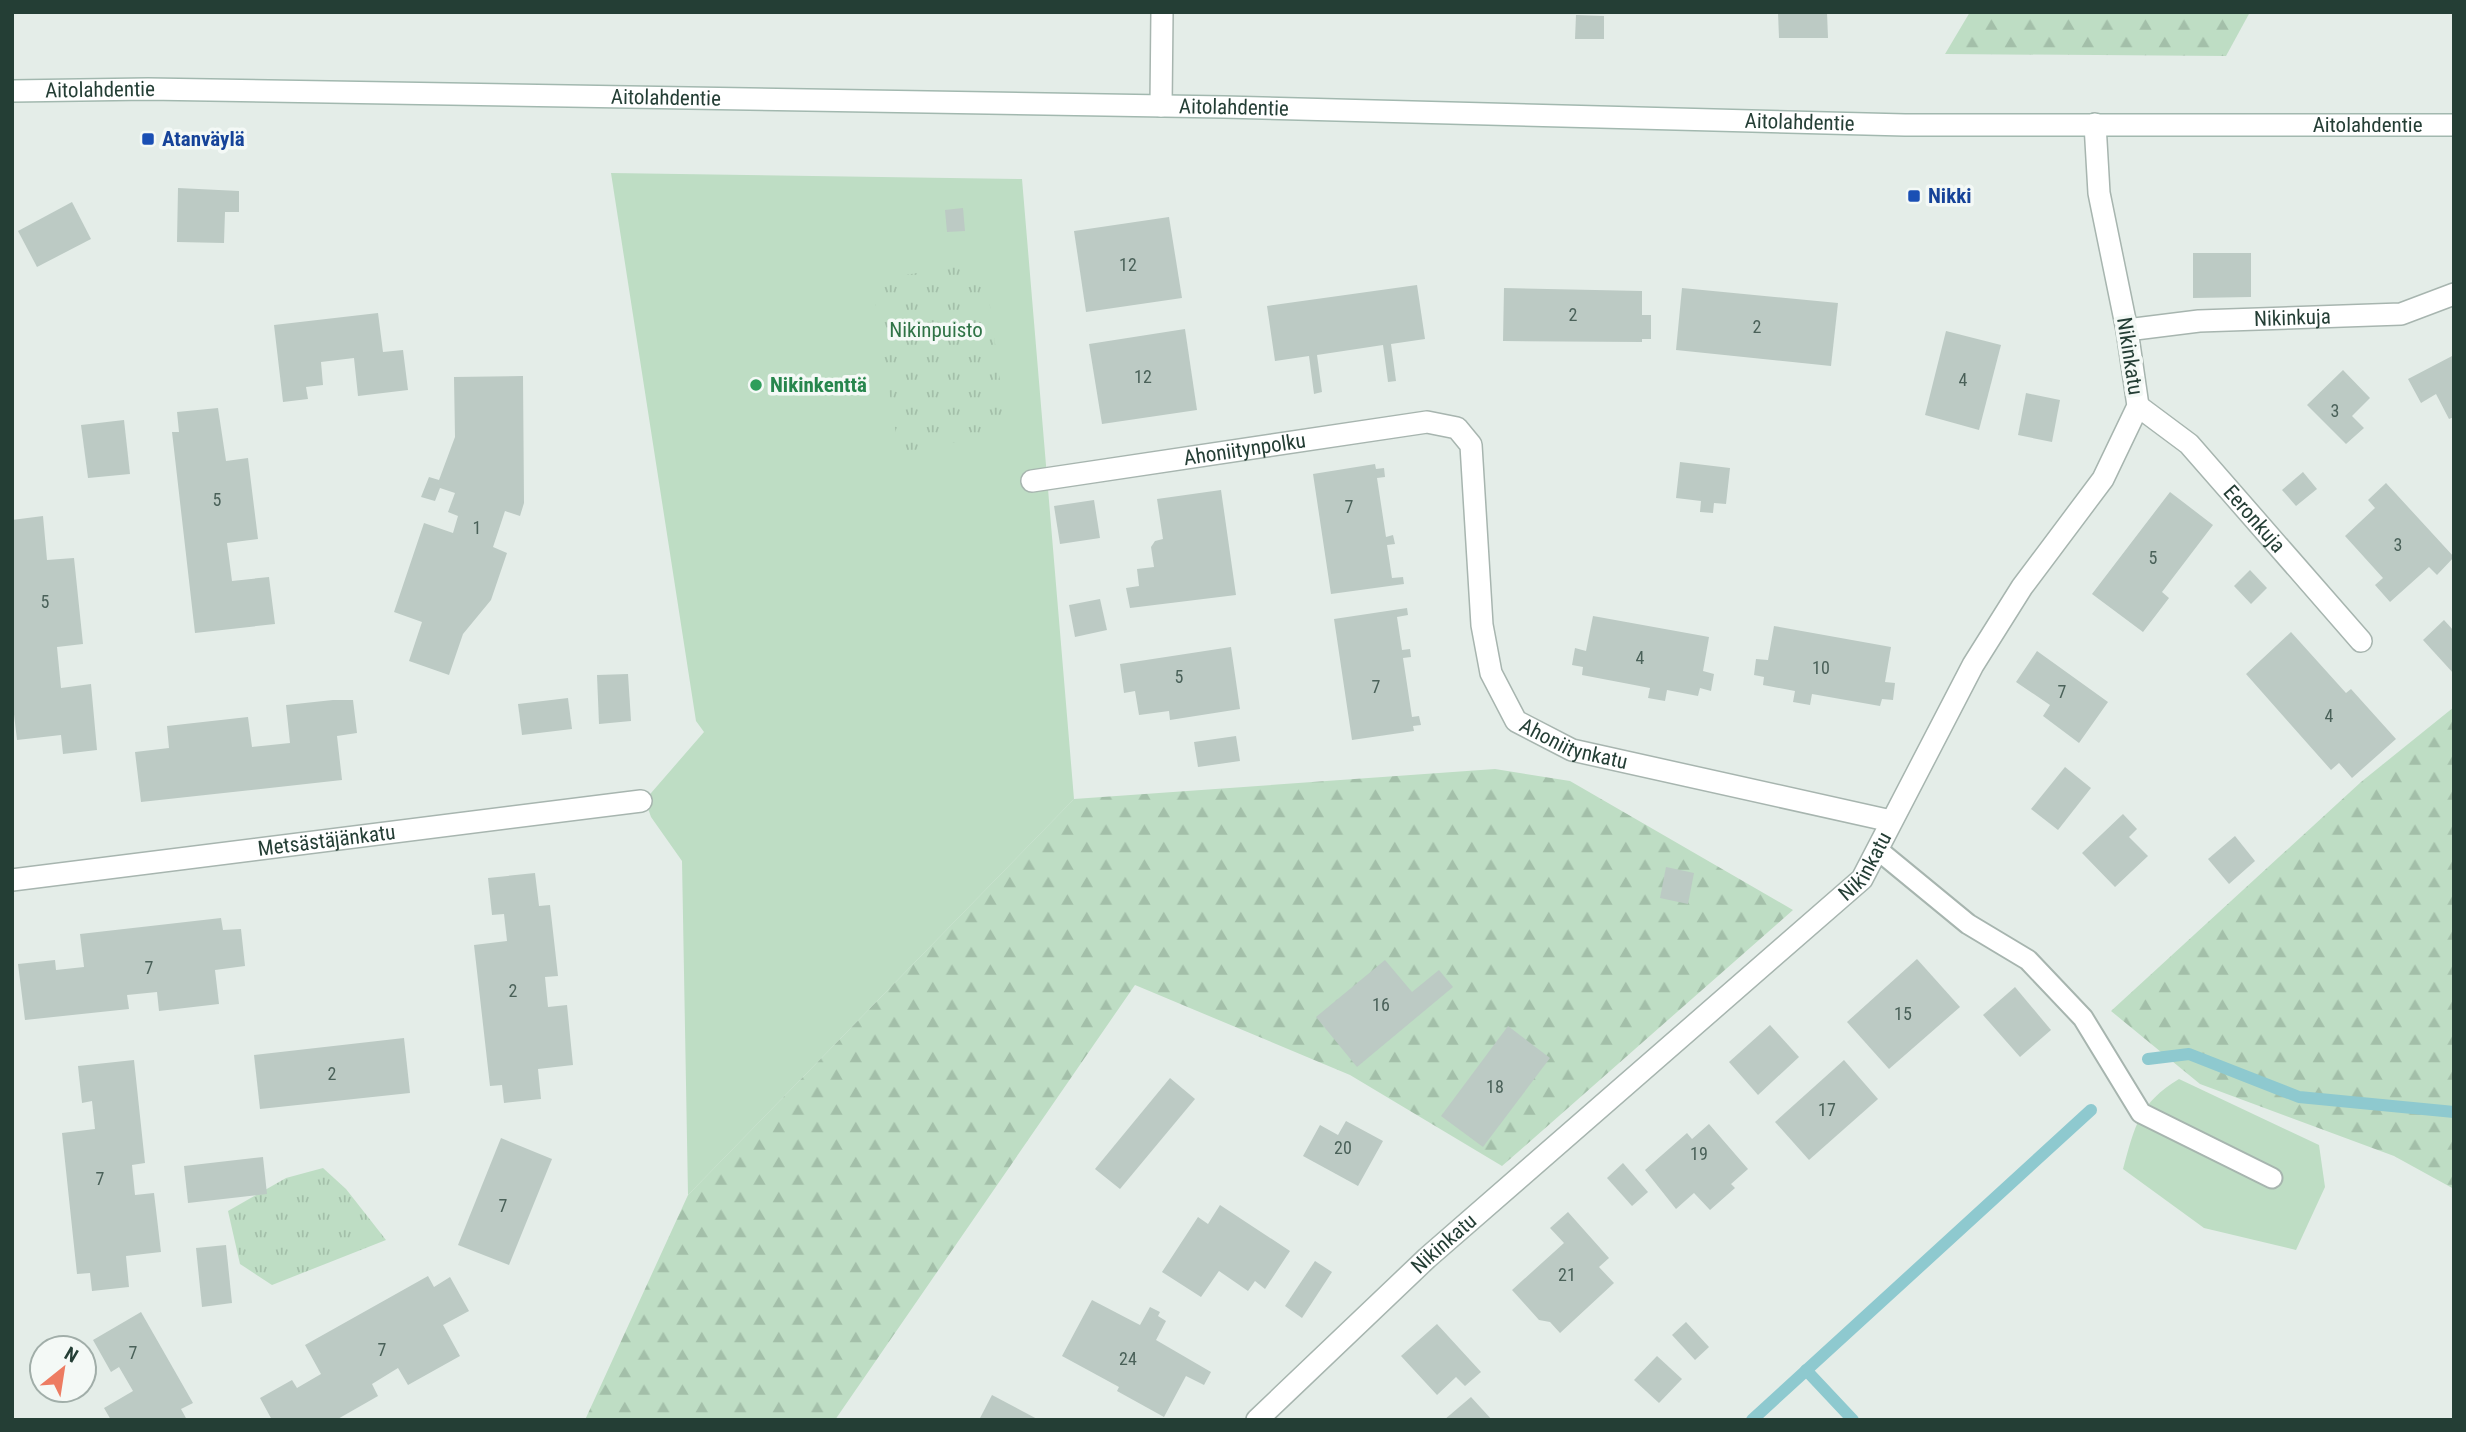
<svg xmlns="http://www.w3.org/2000/svg" width="2466" height="1432" font-family="'Roboto Condensed',sans-serif">
<defs>
<pattern id="forest-firs" width="22" height="20" patternUnits="userSpaceOnUse" patternTransform="scale(1.75)"><rect width="22" height="20" fill="#beddc4"/><path d="M5 1l3.5 6h-7zM16 11l3.5 6h-7z" fill="#a3bfa9"/></pattern>
<pattern id="park-tufts" width="24" height="20" patternUnits="userSpaceOnUse" patternTransform="scale(1.75)"><rect width="24" height="20" fill="#beddc4"/><path d="M3 7l-1-3M5 7V3M7 7l1-3M15 17l-1-3M17 17v-4M19 17l1-3" fill="none" stroke="#a3bfa9"/></pattern>
</defs>
<rect width="100%" height="100%" fill="#e4ede8"/>
<g fill="#beddc4">
<polygon points="611,173 1022,179 1074,799 688,1195 682,861 651,817 645,800 704,732 696,721"/>
<path d="M2179,1079L2319,1145L2325,1187L2296,1250L2204,1228L2123,1169C2135,1126 2139,1103 2179,1079Z"/>
</g>
<g fill="url(#forest-firs)">
<polygon points="1970,12 2250,12 2226,56 1945,54"/>
<polygon points="2454,707 2454,1189 2394,1156 2200,1084 2111,1011 2361,782"/>
<polygon points="1495,769 1570,781 1793,910 1502,1166 1350,1075 1135,985 835,1420 585,1420 688,1195 1074,799"/>
</g>
<g fill="url(#park-tufts)">
<polygon points="984,261 1007,433 899,453 872,281"/>
<polygon points="323,1168 346,1189 386,1240 272,1285 240,1264 228,1211 286,1178"/>
</g>
<g fill="none" stroke-linecap="round" stroke-linejoin="round">
<g stroke="#8ec9cf" stroke-width="12">
<polyline points="2148,1059 2189,1054 2299,1097 2454,1112"/>
<polyline points="1806,1370 1853,1420"/>
<polyline points="1752,1420 2091,1110"/>
</g>
</g>
<g fill="#bccac4">
<polygon points="1778,12 1827,12 1828,38 1779,38"/>
<polygon points="1576,15 1604,16 1604,39 1575,39"/>
<polygon points="178,188 239,191 239,212 225,212 224,243 177,242"/>
<polygon points="72,202 91,239 37,267 18,231"/>
<polygon points="963,208 965,231 947,232 945,210"/>
<polygon points="1169,217 1182,298 1086,312 1074,231"/>
<polygon points="2193,253 2251,253 2251,297 2193,298"/>
<polygon points="1417,285 1425,339 1391,344 1396,381 1388,382 1383,345 1317,355 1322,392 1314,394 1309,356 1275,361 1267,306"/>
<polygon points="1504,288 1642,291 1642,315 1651,315 1651,339 1642,339 1642,342 1503,341"/>
<polygon points="1682,288 1838,303 1831,366 1676,350"/>
<polygon points="378,313 383,352 403,350 408,390 358,396 354,358 321,362 323,385 306,387 308,399 283,402 274,325"/>
<polygon points="1185,329 1197,410 1102,424 1089,344"/>
<polygon points="1946,331 2001,345 1979,430 1925,415"/>
<polygon points="2454,355 2454,417 2449,419 2436,394 2421,403 2408,379"/>
<polygon points="2343,370 2370,398 2352,416 2364,428 2346,444 2307,405"/>
<polygon points="523,376 524,503 520,516 505,511 493,547 507,553 491,600 463,634 449,675 409,661 422,622 394,612 424,523 453,533 458,516 448,512 455,493 440,488 435,501 421,497 429,477 439,480 455,437 454,377"/>
<polygon points="2026,393 2060,400 2052,442 2018,435"/>
<polygon points="218,408 226,461 248,458 258,539 227,543 232,581 269,577 275,624 195,633 172,432 179,432 177,412"/>
<polygon points="124,420 130,474 88,478 81,425"/>
<polygon points="1680,462 1730,468 1726,504 1714,503 1713,513 1700,512 1701,501 1676,498"/>
<polygon points="1375,464 1376,469 1384,468 1385,477 1377,478 1386,537 1393,535 1395,544 1387,545 1392,578 1403,577 1404,584 1331,594 1313,474"/>
<polygon points="2303,472 2317,489 2296,506 2282,490"/>
<polygon points="2386,483 2454,557 2437,575 2429,567 2390,602 2375,585 2383,578 2345,536 2375,508 2368,500"/>
<polygon points="1221,490 1236,595 1130,608 1126,588 1139,586 1137,569 1154,567 1151,547 1155,541 1163,539 1157,499"/>
<polygon points="2170,492 2213,525 2162,592 2169,598 2143,632 2092,594"/>
<polygon points="1094,500 1100,538 1060,544 1054,506"/>
<polygon points="43,516 47,560 74,558 83,644 57,647 61,688 91,684 97,750 63,754 61,735 17,740 12,697 12,520"/>
<polygon points="2250,570 2267,588 2251,604 2234,586"/>
<polygon points="1100,599 1107,630 1075,637 1069,605"/>
<polygon points="1407,608 1408,615 1397,617 1402,650 1410,649 1411,657 1403,658 1412,717 1419,716 1421,725 1413,726 1414,731 1352,740 1334,619"/>
<polygon points="1593,616 1709,637 1703,671 1714,674 1711,691 1700,688 1698,696 1667,690 1665,701 1648,698 1650,688 1582,675 1583,667 1572,665 1575,648 1586,651"/>
<polygon points="2444,620 2454,631 2454,674 2423,640"/>
<polygon points="1774,626 1891,647 1885,682 1895,683 1893,700 1882,699 1880,706 1812,694 1810,705 1793,702 1795,691 1763,685 1764,677 1754,675 1756,659 1768,660"/>
<polygon points="2291,632 2346,693 2351,689 2396,739 2352,778 2339,763 2331,770 2246,674"/>
<polygon points="1231,647 1240,709 1170,720 1169,711 1139,715 1135,691 1124,693 1120,664"/>
<polygon points="2037,651 2108,702 2079,743 2043,716 2050,705 2016,682"/>
<polygon points="628,674 631,721 599,724 597,675"/>
<polygon points="568,698 572,729 522,735 518,704"/>
<polygon points="333,700 353,700 357,733 337,736 342,780 141,802 135,752 169,748 167,726 248,717 252,747 290,743 286,705"/>
<polygon points="1236,736 1240,761 1198,767 1194,742"/>
<polygon points="2065,767 2091,788 2058,830 2031,809"/>
<polygon points="2123,814 2137,829 2129,837 2148,856 2115,887 2082,853"/>
<polygon points="2235,836 2255,861 2229,884 2208,859"/>
<polygon points="1666,867 1694,873 1688,904 1660,898"/>
<polygon points="535,873 539,906 550,905 558,976 545,977 548,1007 567,1005 573,1065 538,1069 541,1099 504,1103 502,1085 490,1086 474,945 507,941 504,914 492,915 488,878"/>
<polygon points="221,918 223,930 241,929 245,966 215,970 219,1004 159,1011 157,992 127,995 129,1009 25,1020 18,964 55,960 56,970 84,967 80,934"/>
<polygon points="1917,959 1960,1007 1889,1069 1847,1022"/>
<polygon points="1385,960 1412,992 1439,970 1453,987 1357,1067 1316,1017"/>
<polygon points="2015,987 2051,1030 2020,1057 1983,1015"/>
<polygon points="1770,1025 1799,1057 1758,1095 1729,1062"/>
<polygon points="1508,1026 1550,1058 1483,1147 1441,1116"/>
<polygon points="404,1038 410,1093 260,1109 254,1055"/>
<polygon points="134,1060 145,1163 132,1165 135,1195 154,1193 161,1252 126,1256 129,1287 92,1291 90,1273 77,1274 62,1133 95,1129 92,1101 82,1103 78,1066"/>
<polygon points="1844,1060 1878,1099 1809,1160 1775,1122"/>
<polygon points="1170,1078 1195,1099 1120,1189 1095,1169"/>
<polygon points="1346,1121 1383,1141 1358,1186 1303,1156 1320,1125 1338,1135"/>
<polygon points="1709,1124 1748,1169 1731,1184 1735,1188 1710,1210 1694,1193 1676,1209 1645,1170 1687,1133 1692,1139"/>
<polygon points="501,1138 552,1159 509,1265 458,1245"/>
<polygon points="263,1157 267,1194 188,1203 184,1166"/>
<polygon points="1623,1163 1648,1192 1632,1206 1607,1178"/>
<polygon points="1220,1205 1290,1251 1265,1289 1255,1281 1248,1291 1219,1271 1201,1297 1162,1272 1198,1217 1208,1224"/>
<polygon points="1568,1212 1609,1258 1599,1267 1614,1283 1560,1333 1550,1322 1539,1320 1512,1290 1564,1243 1550,1228"/>
<polygon points="226,1245 232,1303 202,1307 196,1248"/>
<polygon points="1315,1261 1332,1272 1302,1318 1285,1306"/>
<polygon points="428,1276 434,1287 450,1277 469,1311 443,1325 460,1356 408,1385 398,1368 372,1384 378,1396 336,1420 272,1420 260,1398 292,1380 297,1388 321,1374 305,1345"/>
<polygon points="1092,1300 1140,1325 1150,1307 1160,1312 1158,1316 1166,1321 1156,1340 1211,1372 1204,1385 1186,1376 1164,1417 1117,1391 1119,1387 1062,1356"/>
<polygon points="141,1312 193,1403 181,1409 187,1420 111,1420 104,1408 133,1391 119,1367 111,1372 93,1340"/>
<polygon points="1686,1322 1709,1347 1695,1360 1672,1335"/>
<polygon points="1437,1324 1481,1372 1465,1386 1456,1377 1437,1395 1401,1356"/>
<polygon points="1657,1356 1682,1379 1659,1403 1634,1380"/>
<polygon points="992,1395 1039,1420 979,1420"/>
<polygon points="1471,1397 1492,1420 1444,1420"/>
</g>
<g fill="none" stroke-linecap="round" stroke-linejoin="round">
<defs>
<polyline id="lane" points="1878,850 1968,924 2028,960 2083,1018 2141,1113 2272,1178"/>
<g id="street">
<polyline points="1161,106 1162,12"/>
<path id="s1" d="M2127,330L2199,321L2401,314L2454,294"/>
<path id="s2" d="M2138,406L2189,444L2361,641"/>
<path id="s3" d="M1032,481L1427,422L1457,428L1471,445L1482,625L1491,673L1516,721L1572,750L1891,821"/>
<path id="s4" d="M12,880L641,801"/>
<path id="s5" d="M1257,1420L1427,1258L1862,879L1973,665L2022,587L2103,479L2138,406L2127,330L2099,193L2095,124"/>
</g>
<g id="secondary">
<path id="s6" d="M12,91L148,89L1224,107L1905,125H2454"/>
</g>
</defs>
<use href="#lane" stroke="#a7b5af" stroke-width="23"/>
<use href="#street" stroke="#a7b5af" stroke-width="24"/>
<use href="#secondary" stroke="#a2b8af" stroke-width="24"/>
<use href="#lane" stroke="#fff" stroke-width="19"/>
<use href="#street" stroke="#fff" stroke-width="21"/>
<use href="#secondary" stroke="#fff" stroke-width="21"/>
</g>
<g fill="#1a4fb4" stroke="#f4f9f6" stroke-width="2.5">
<rect x="141" y="132" width="14" height="14" rx="3.5"/>
<rect x="1907" y="189" width="14" height="14" rx="3.5"/>
</g>
<circle fill="#2e9e5b" stroke="#f4f9f6" stroke-width="2.5" cx="756" cy="385" r="7"/>
<g text-anchor="middle" stroke-width="7" stroke-linejoin="round" paint-order="stroke">
<g font-size="18" fill="#4a6159">
<text x="1128" y="271">12</text>
<text x="1573" y="321">2</text>
<text x="1757" y="333">2</text>
<text x="1143" y="383">12</text>
<text x="1963" y="386">4</text>
<text x="2335" y="417">3</text>
<text x="217" y="506">5</text>
<text x="1349" y="513">7</text>
<text x="477" y="534">1</text>
<text x="2398" y="551">3</text>
<text x="2153" y="564">5</text>
<text x="45" y="608">5</text>
<text x="1640" y="664">4</text>
<text x="1821" y="674">10</text>
<text x="1179" y="683">5</text>
<text x="1376" y="693">7</text>
<text x="2062" y="698">7</text>
<text x="2329" y="722">4</text>
<text x="149" y="974">7</text>
<text x="513" y="997">2</text>
<text x="1381" y="1011">16</text>
<text x="1903" y="1020">15</text>
<text x="332" y="1080">2</text>
<text x="1495" y="1093">18</text>
<text x="1827" y="1116">17</text>
<text x="1343" y="1154">20</text>
<text x="1699" y="1160">19</text>
<text x="100" y="1185">7</text>
<text x="503" y="1212">7</text>
<text x="1567" y="1281">21</text>
<text x="382" y="1356">7</text>
<text x="133" y="1359">7</text>
<text x="1128" y="1365">24</text>
</g>
<g font-size="21" fill="#243e35" stroke="#f4f9f6">
<text dy="7" stroke="none"><textPath href="#s6" startOffset="88">Aitolahdentie</textPath></text>
<text dy="7" stroke="none"><textPath href="#s6" startOffset="654">Aitolahdentie</textPath></text>
<text dy="7" stroke="none"><textPath href="#s6" startOffset="1222">Aitolahdentie</textPath></text>
<text dy="7" stroke="none"><textPath href="#s6" startOffset="1788">Aitolahdentie</textPath></text>
<text dy="7" stroke="none"><textPath href="#s6" startOffset="2356">Aitolahdentie</textPath></text>
<text dy="7" stroke="none"><textPath href="#s1" startOffset="166">Nikinkuja</textPath></text>
<text transform="translate(2130 356) rotate(81)" y="7">Nikinkatu</text>
<text dy="7" stroke="none"><textPath href="#s3" startOffset="215">Ahoniitynpolku</textPath></text>
<text dy="7" stroke="none"><textPath href="#s2" startOffset="163">Eeronkuja</textPath></text>
<text dy="7" stroke="none"><textPath href="#s3" startOffset="798">Ahoniitynkatu</textPath></text>
<text dy="7" stroke="none"><textPath href="#s4" startOffset="317">Metsästäjänkatu</textPath></text>
<text dy="7" stroke="none"><textPath href="#s5" startOffset="824">Nikinkatu</textPath></text>
<text dy="7" stroke="none"><textPath href="#s5" startOffset="257">Nikinkatu</textPath></text>
</g>
<g font-size="21" font-weight="bold" fill="#164399" stroke="#f4f9f6" text-anchor="start">
<text x="162" y="146">Atanväylä</text>
<text x="1928" y="203">Nikki</text>
</g>
<g font-size="21" fill="#2f7346" stroke="#f4f9f6">
<text x="936" y="337">Nikinpuisto</text>
</g>
<g font-size="21" font-weight="bold" fill="#27864d" stroke="#f4f9f6" text-anchor="start">
<text x="770" y="392">Nikinkenttä</text>
</g>
</g>
<rect width="2466" height="1432" fill="none" stroke="#243e35" stroke-width="28"/>
<g transform="translate(63 1369) rotate(30)"><circle r="33" fill="#f4f9f6" stroke="#a1aea9" stroke-width="2"/>
<path d="M0-5L12 26L0 18L-12 26Z" fill="#ed7c62"/>
<text y="-10" font-size="19" font-weight="bold" text-anchor="middle" fill="#243e35">N</text>
</g>
</svg>
